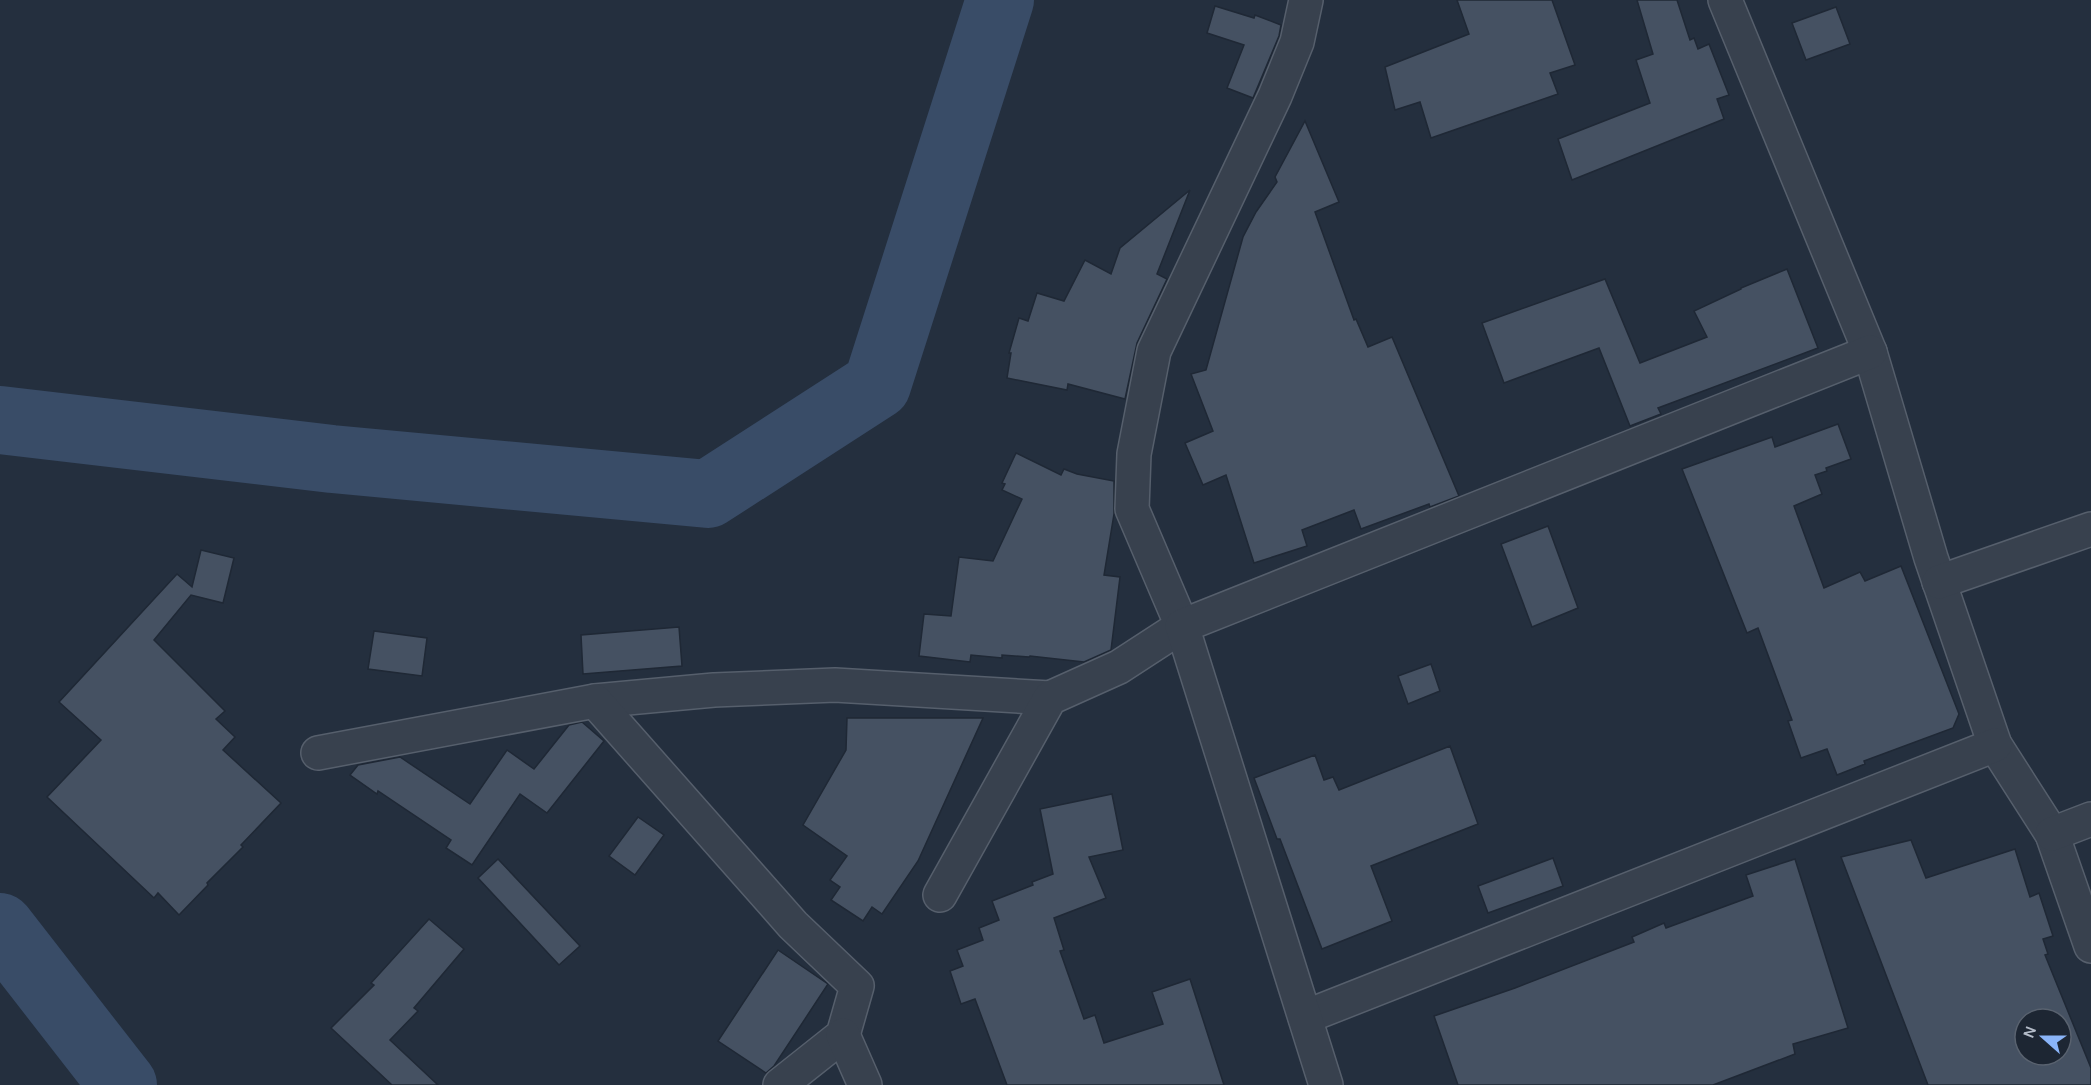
<svg xmlns="http://www.w3.org/2000/svg" width="2091" height="1085" font-family="Karla,sans-serif">
<rect width="100%" height="100%" fill="#242f3e"/>
<g fill="none" stroke-linecap="round" stroke-linejoin="round">
<g stroke="#394c67" stroke-width="68">
<polyline points="0,420 332,459 708,494 877,385 1000,0"/>
<polyline points="0,927 123,1085"/>
</g>
</g>
<g fill="#455162" stroke="#1f2835" stroke-width="1.5" fill-rule="evenodd">
<polygon points="1457,0 1552,0 1575,65 1550,73 1558,94 1431,138 1420,102 1395,110 1385,67 1469,34"/>
<polygon points="1637,0 1677,0 1690,40 1694,38 1698,49 1709,44 1729,95 1717,99 1724,119 1572,180 1558,139 1650,103 1636,60 1653,54"/>
<polygon points="1215,6 1254,18 1255,15 1281,25 1279,36 1253,98 1227,88 1244,45 1207,33"/>
<polygon points="1836,7 1850,44 1806,60 1792,23"/>
<polygon points="1305,121 1339,202 1315,212 1354,320 1356,319 1368,347 1392,337 1459,496 1430,507 1429,504 1361,529 1354,510 1302,530 1307,546 1254,563 1226,475 1203,485 1185,443 1213,431 1191,374 1206,370 1243,237 1256,212 1277,182 1275,177"/>
<polygon points="1190,190 1157,274 1167,279 1137,343 1125,399 1068,384 1067,390 1007,378 1011,353 1009,353 1019,318 1028,321 1037,293 1064,301 1085,260 1111,274 1120,248"/>
<polygon points="1787,269 1818,348 1658,408 1661,414 1630,426 1599,348 1504,383 1482,323 1605,279 1640,363 1707,337 1694,311 1741,289 1741,288"/>
<polygon points="1838,424 1851,459 1826,468 1827,471 1815,475 1822,494 1794,506 1824,588 1860,572 1865,581 1901,566 1959,714 1953,728 1864,761 1865,764 1837,775 1827,749 1801,758 1788,721 1792,720 1758,628 1747,633 1682,469 1772,437 1775,447"/>
<polygon points="1016,453 1061,475 1064,469 1077,474 1114,481 1114,514 1104,575 1120,577 1111,650 1084,662 1030,656 1029,657 1002,655 1002,658 971,655 970,662 919,656 924,614 951,616 959,557 993,561 1022,499 1002,490 1005,484 1002,483"/>
<polygon points="1548,526 1578,608 1532,627 1501,544"/>
<polygon points="201,550 234,558 223,603 191,595 154,640 225,711 216,719 235,737 223,750 281,803 241,845 243,847 207,883 208,885 179,915 158,893 154,898 47,797 101,740 59,702 177,574 192,587"/>
<polygon points="679,627 682,666 583,674 581,635"/>
<polygon points="374,631 427,638 422,676 368,669"/>
<polygon points="1431,664 1440,691 1408,704 1398,676"/>
<polygon points="847,718 983,718 918,861 882,914 872,907 863,921 831,900 840,887 830,880 847,856 803,825 846,750"/>
<polygon points="582,722 604,741 547,813 520,794 472,865 446,848 451,840 378,791 377,794 350,775 358,765 400,757 470,804 507,750 534,769 569,725"/>
<polygon points="1450,746 1478,824 1371,866 1392,921 1322,949 1280,839 1277,839 1254,778 1315,755 1324,780 1333,777 1339,790"/>
<polygon points="1112,794 1123,850 1089,857 1106,898 1054,918 1064,950 1060,951 1084,1019 1095,1015 1104,1043 1163,1024 1152,992 1190,979 1224,1085 1007,1085 975,999 961,1004 950,971 963,966 957,950 983,940 979,928 999,920 992,901 1033,885 1032,882 1053,874 1040,809"/>
<polygon points="638,817 664,835 635,875 609,856"/>
<path d="M1911,840L1926,878L2015,849L2030,897L2039,893L2053,936L2043,939L2048,954L2045,955L2091,1068V1085H1928L1841,857ZM2025,1019H2061V1055H2025Z"/>
<polygon points="1553,858 1563,886 1488,913 1478,886"/>
<polygon points="498,859 580,946 559,965 478,878"/>
<polygon points="1795,859 1848,1028 1793,1044 1795,1054 1713,1085 1458,1085 1434,1016 1515,988 1634,942 1632,937 1664,923 1666,928 1753,896 1746,875"/>
<polygon points="429,919 464,949 414,1008 418,1011 390,1040 438,1085 392,1085 331,1028 374,985 371,983"/>
<polygon points="778,950 828,984 774,1066 766,1073 718,1041"/>
</g>
<g fill="none" stroke-linecap="round" stroke-linejoin="round">
<defs>
<g id="minor">
<polyline points="1725,0 1870,352 1931,558 1995,745 2052,834 2091,946"/>
<polyline points="1939,582 2091,529"/>
<polyline points="595,701 714,690 835,685 1050,698"/>
<polyline points="318,753 595,701 793,925 857,986 843,1035 780,1085"/>
<polyline points="2052,834 2091,819"/>
<polyline points="940,895 1050,698 1119,667 1182,626 1132,509 1134,454 1154,351 1275,96 1297,42 1306,0"/>
<polyline points="1305,1017 1995,745"/>
<polyline points="843,1035 865,1085"/>
<polyline points="1326,1085 1182,626 1870,352"/>
</g>
</defs>
<use href="#minor" stroke="#565f6c" stroke-width="36"/>
<use href="#minor" stroke="#38414e" stroke-width="33"/>
</g>
<g transform="translate(2043 1037) rotate(291)"><circle r="28" fill="#1d2633" stroke="#59626f" stroke-width="1.5"/>
<path d="M0-4.5L10 22L0 15L-10 22Z" fill="#8ab4f8"/>
<text y="-9" font-size="16" font-weight="bold" text-anchor="middle" fill="#b4bcc9">N</text>
</g>
</svg>
